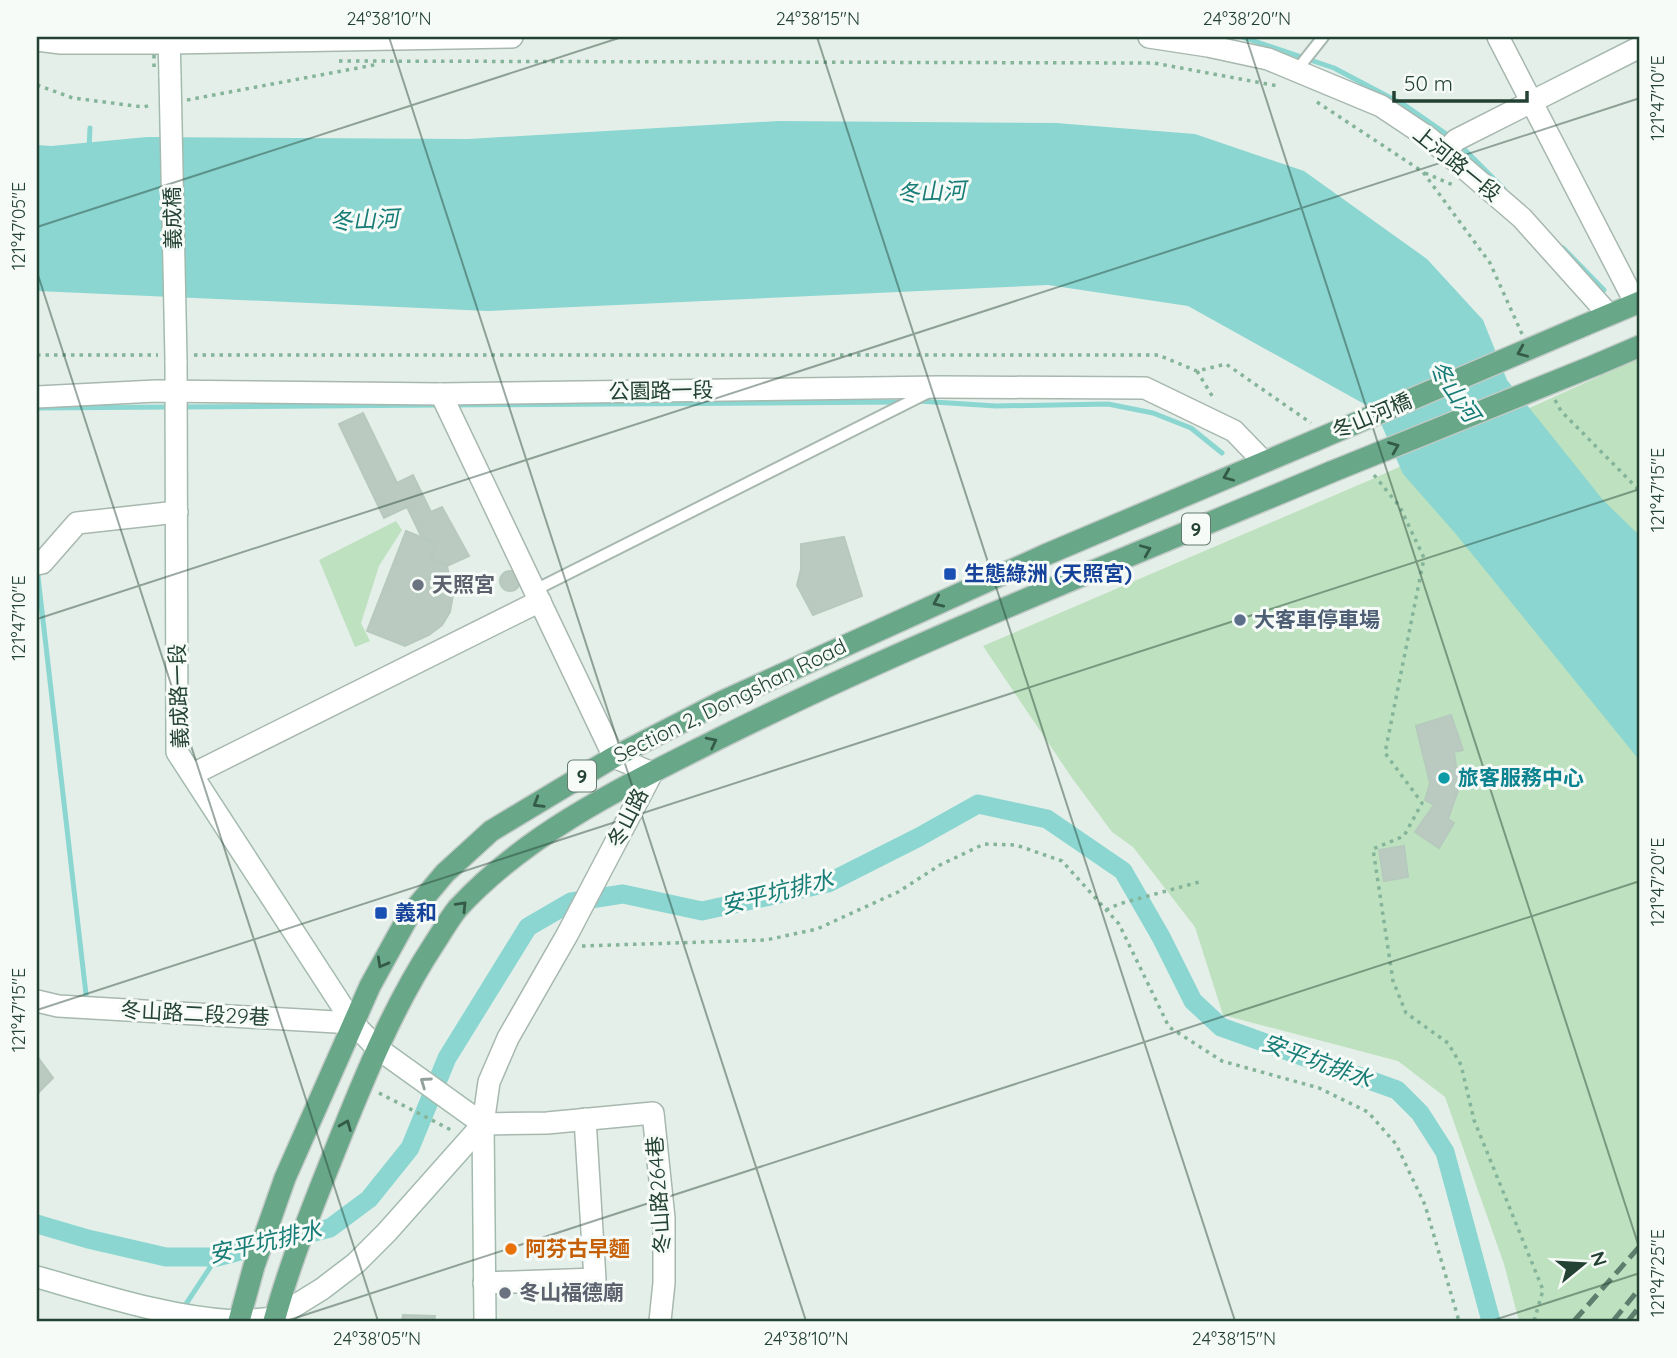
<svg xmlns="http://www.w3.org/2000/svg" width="1677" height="1358" font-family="Quicksand,'Noto Sans TC',sans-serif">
<rect width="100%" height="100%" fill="#e5efe9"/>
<g fill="#bee1bf">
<polygon points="1640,358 1640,1321 1519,1321 1504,1264 1445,1097 1398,1061 1223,1015 1195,927 1133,847 1112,832 1072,778 983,646 1377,477"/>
<polygon points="396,521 402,530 379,566 361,623 370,641 355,647 319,560"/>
</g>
<polygon fill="#8bd6d1" points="778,121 1056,123 1195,134 1304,171 1427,259 1483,320 1507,380 1603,500 1640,536 1640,761 1455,533 1403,474 1375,410 1188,306 1048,285 488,311 37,291 37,145 51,146 147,137 468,139"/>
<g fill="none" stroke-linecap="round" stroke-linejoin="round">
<g stroke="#8bd6d1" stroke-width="5">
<polyline points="1242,37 1334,68 1406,106 1452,138"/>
<polyline points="1459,144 1504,189"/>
<polyline points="89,149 90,128"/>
<polyline points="1563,248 1604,290"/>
<polyline points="918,401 996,406 1108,404 1153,413 1191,428 1222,453"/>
<polyline points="453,405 902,402"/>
<polyline points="180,407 440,405"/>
<polyline points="37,408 170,407"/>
<polyline points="37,568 87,1003"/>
<polyline points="182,1310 217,1257"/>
</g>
<polyline stroke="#8bd6d1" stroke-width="19" points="37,1224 88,1239 166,1257 217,1257 330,1228 369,1199 410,1148 447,1058 528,927 571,902 623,894 702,911 828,883 919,837 978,804 1047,819 1123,871 1161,937 1193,1001 1221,1027 1397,1090 1420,1113 1445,1152 1491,1321"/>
</g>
<g fill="#bacac1" stroke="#b7c9be" stroke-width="2">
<polygon points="363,413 397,483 413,475 431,512 442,507 469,556 447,566 431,559 436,543 421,536 407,507 384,518 339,424"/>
<polygon points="406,531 436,543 431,559 447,566 453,595 450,612 442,625 429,635 405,646 367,631"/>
<polygon points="844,537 862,596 813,615 797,585 801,569 801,544"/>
<circle cx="510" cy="581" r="10"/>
<polygon points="1451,715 1463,750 1454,752 1459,788 1448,819 1454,823 1439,848 1415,832 1434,805 1425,800 1430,783 1416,726"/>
<polygon points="1404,846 1408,877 1384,881 1379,850"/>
<polygon points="37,1056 53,1078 38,1093 37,1092"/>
<polygon points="403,1315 435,1316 434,1321 402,1321"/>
</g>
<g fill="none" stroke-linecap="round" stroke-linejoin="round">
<defs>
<g id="lane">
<polyline points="1296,71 1323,37"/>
<polyline points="535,590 929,392"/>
</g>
<g id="street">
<polyline points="1149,37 1208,46 1268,59 1381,106 1429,138 1522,218 1609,315"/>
<polyline points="1498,37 1636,304"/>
<polyline points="37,40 61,43 170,43 512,37"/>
<polyline points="1445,152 1456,140 1640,47"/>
<polyline points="441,394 614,757 652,773 567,935 508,1038 489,1082 483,1124 547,1123 653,1113 664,1218 664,1283 660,1321"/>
<polyline points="37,397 156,391 441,394 940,387 1145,388 1234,431 1263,461"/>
<polyline points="37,564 42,563 77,523 177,512"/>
<polyline points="193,774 540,601"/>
<polyline points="37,1001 58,1006 353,1023"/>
<polyline points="484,1283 595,1279 585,1119"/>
</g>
<g id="secondary">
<polyline points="169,37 170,77"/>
<polyline points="176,360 177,752 353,1023 377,1048 483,1124"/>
<polyline points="483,1124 485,1321"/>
<path d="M37,1277C101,1295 167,1317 234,1321"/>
<polyline points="241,1321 275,1318 322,1289 356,1263 387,1232 483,1124"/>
</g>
<g id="primary">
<polyline points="1585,325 1640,302"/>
<polyline points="1598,364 1640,346"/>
<polyline points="239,1321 254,1266 285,1178 370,986 408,917 445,873 491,831 614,757 721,702 1045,555 1314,441"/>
<path d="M274,1321C291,1259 316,1198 340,1138C367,1071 394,1005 434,944C442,932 449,919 458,908C528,832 625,786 716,740C916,640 1125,559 1331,472"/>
</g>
</defs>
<use href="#lane" stroke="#a7b8af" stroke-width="14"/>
<use href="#street" stroke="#a7b8af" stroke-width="24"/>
<use href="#secondary" stroke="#a3bbae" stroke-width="24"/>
<use href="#primary" stroke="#c1cac6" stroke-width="24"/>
<g stroke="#84b49a" stroke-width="3.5" stroke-dasharray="3.5 5" stroke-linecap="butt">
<polyline points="339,61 1154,63 1278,86"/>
<polyline points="37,85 73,98 143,107 152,105"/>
<polyline points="187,100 379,64"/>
<polyline points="1317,102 1423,172 1490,263 1522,334"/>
<polyline points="1425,173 1453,185"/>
<polyline points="37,355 158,355"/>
<polyline points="194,355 1158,355 1197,371 1226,364 1311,423"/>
<polyline points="1197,371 1214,399"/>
<polyline points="1555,400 1561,411 1640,491"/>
<polyline points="1374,475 1400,507 1424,558 1385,753 1422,803 1404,836 1373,849 1393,981 1406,1013 1448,1043 1461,1065 1474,1120 1543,1290 1534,1321"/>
<polyline points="1106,910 1119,904 1199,882"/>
<polyline points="582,946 766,940 817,929 898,892 940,865 984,844 1016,845 1062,861 1119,924 1169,1027 1222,1061 1319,1088 1368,1112 1396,1144 1425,1205 1459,1321"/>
<polyline points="379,1093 453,1131"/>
</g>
<use href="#lane" stroke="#fff" stroke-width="10"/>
<use href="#street" stroke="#fff" stroke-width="21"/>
<use href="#secondary" stroke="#fff" stroke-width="21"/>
<use href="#primary" stroke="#68a788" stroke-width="21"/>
<g stroke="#5e7e6e" stroke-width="5" stroke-dasharray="14 7" stroke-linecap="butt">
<polyline points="1574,1321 1640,1246"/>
<polyline points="1613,1321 1640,1288"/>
<polyline points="1628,1321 1640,1306"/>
</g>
<defs>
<polyline id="secondary-bridge" points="170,77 176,360"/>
<g id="primary-bridge">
<polyline points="1314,441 1585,325"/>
<polyline points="1331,472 1598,364"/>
</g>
</defs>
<use href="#secondary-bridge" stroke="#a3bbae" stroke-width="24" stroke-linecap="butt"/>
<use href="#primary-bridge" stroke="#c1cac6" stroke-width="24" stroke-linecap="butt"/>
<polyline stroke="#84b49a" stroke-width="3.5" stroke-dasharray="3.5 5" stroke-linecap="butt" points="154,67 154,55"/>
<use href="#secondary-bridge" stroke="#fff" stroke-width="21"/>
<use href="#primary-bridge" stroke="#68a788" stroke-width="21"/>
</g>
<defs><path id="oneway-chevron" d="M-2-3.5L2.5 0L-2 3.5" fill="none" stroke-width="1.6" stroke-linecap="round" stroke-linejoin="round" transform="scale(1.75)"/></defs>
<g stroke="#345b48">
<use href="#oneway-chevron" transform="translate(1522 352) rotate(157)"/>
<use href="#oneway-chevron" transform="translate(1394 447) rotate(-22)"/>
<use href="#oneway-chevron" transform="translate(1228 476) rotate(157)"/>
<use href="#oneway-chevron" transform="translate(1146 550) rotate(-23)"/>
<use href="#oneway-chevron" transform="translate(938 602) rotate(156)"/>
<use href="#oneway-chevron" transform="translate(712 742) rotate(-27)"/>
<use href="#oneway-chevron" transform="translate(538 803) rotate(149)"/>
<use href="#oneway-chevron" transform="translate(462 906) rotate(-46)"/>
<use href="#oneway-chevron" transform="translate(382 963) rotate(119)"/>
<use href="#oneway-chevron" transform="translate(346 1125) rotate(-68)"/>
</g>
<use stroke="#91a099" href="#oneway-chevron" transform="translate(425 1082) rotate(-145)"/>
<path fill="none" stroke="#234233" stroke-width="2" stroke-opacity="0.45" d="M389,37L806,1321M817,37L1235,1321M1246,37L1640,1250M37,227L622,37M37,272L378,1321M37,619L1640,98M37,1010L1640,489M286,1321L1640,881M1491,1321L1640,1273"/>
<g fill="#1a4fb4" stroke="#f6fbf8" stroke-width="2.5">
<rect x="943" y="567" width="14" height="14" rx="3.5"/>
<rect x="374" y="906" width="14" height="14" rx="3.5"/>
</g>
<g fill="#6b7280" stroke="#f6fbf8" stroke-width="2.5">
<circle cx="418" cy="585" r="7"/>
<circle cx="505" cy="1293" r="7"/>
</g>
<circle fill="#5c6f8a" stroke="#f6fbf8" stroke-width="2.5" cx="1240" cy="620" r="7"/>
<circle fill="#0f9aa8" stroke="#f6fbf8" stroke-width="2.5" cx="1444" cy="778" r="7"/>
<circle fill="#e8710a" stroke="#f6fbf8" stroke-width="2.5" cx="511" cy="1249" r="7"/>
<g text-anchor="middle" stroke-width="6" stroke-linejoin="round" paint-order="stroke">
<g fill="#f6fbf8" stroke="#627a6e" stroke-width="2">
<rect x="1182" y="513.5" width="28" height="31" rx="5"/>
<rect x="568" y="760.5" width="28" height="31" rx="5"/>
</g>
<g font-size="19" font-weight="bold" fill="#234233">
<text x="1196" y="536">9</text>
<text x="582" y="783">9</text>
</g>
<g font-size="21" fill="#234233" stroke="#f6fbf8">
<text transform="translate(1457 164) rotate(39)" y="7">上河路一段</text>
<text transform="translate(173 218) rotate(-91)" y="7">義成橋</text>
<text transform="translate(661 391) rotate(-1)" y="7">公園路一段</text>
<text transform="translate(1372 416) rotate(-23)" y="7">冬山河橋</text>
<text transform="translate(179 696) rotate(-92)" y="7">義成路一段</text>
<text transform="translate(730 701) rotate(-26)" y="7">Section 2, Dongshan Road</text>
<text transform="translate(628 818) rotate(-63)" y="7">冬山路</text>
<text transform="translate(195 1014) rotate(3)" y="7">冬山路二段29巷</text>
<text transform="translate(659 1195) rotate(-94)" y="7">冬山路264巷</text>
</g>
<g font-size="21" font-weight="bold" fill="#164399" stroke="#f6fbf8" text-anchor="start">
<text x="964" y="581">生態綠洲 (天照宮)</text>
<text x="395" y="920">義和</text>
</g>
<g font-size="21" font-weight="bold" fill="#5b616d" stroke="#f6fbf8" text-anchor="start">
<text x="432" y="592">天照宮</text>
<text x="519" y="1300">冬山福德廟</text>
</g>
<g font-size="21" font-weight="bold" fill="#4e5e75" stroke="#f6fbf8" text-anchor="start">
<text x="1254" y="627">大客車停車場</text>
</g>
<g font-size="21" font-weight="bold" fill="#0d838f" stroke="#f6fbf8" text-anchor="start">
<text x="1458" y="785">旅客服務中心</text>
</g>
<g font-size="21" font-weight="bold" fill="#c56008" stroke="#f6fbf8" text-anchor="start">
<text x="525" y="1256">阿芬古早麵</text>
</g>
<g font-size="23" font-style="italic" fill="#197d77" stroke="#f6fbf8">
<text transform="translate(931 192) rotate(-3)" y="8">冬山河</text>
<text transform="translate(364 220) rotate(-3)" y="8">冬山河</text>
<text transform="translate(1454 391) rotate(55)" y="8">冬山河</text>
<text transform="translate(777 892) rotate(-14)" y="8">安平坑排水</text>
<text transform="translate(1317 1061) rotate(20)" y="8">安平坑排水</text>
<text transform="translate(265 1242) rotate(-13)" y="8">安平坑排水</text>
</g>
</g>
<rect width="1677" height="1358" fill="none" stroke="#f6fbf8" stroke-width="77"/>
<g transform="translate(1583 1264) rotate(72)" stroke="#f6fbf8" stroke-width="5" paint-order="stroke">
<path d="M0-5L12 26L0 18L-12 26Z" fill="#234233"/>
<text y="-10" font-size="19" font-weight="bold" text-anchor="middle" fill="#234233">N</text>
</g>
<path d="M1394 91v10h133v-10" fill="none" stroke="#234233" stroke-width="3.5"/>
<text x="1404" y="91" font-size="21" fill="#234233" stroke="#f6fbf8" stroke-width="5" paint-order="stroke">50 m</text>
<rect x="38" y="38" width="1600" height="1282" fill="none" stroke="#234233" stroke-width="2.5"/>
<g font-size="18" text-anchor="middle" fill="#234233">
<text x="389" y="25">24°38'10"N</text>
<text x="818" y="25">24°38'15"N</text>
<text x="1247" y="25">24°38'20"N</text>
<text transform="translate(1658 98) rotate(-90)" y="6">121°47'10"E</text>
<text transform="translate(19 226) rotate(-90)" y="6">121°47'05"E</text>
<text transform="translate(1658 490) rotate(-90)" y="6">121°47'15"E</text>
<text transform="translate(19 618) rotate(-90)" y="6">121°47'10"E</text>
<text transform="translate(1658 882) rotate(-90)" y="6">121°47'20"E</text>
<text transform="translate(19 1010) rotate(-90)" y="6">121°47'15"E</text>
<text transform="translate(1658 1273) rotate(-90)" y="6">121°47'25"E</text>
<text x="377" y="1345">24°38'05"N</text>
<text x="806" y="1345">24°38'10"N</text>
<text x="1234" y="1345">24°38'15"N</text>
</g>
</svg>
